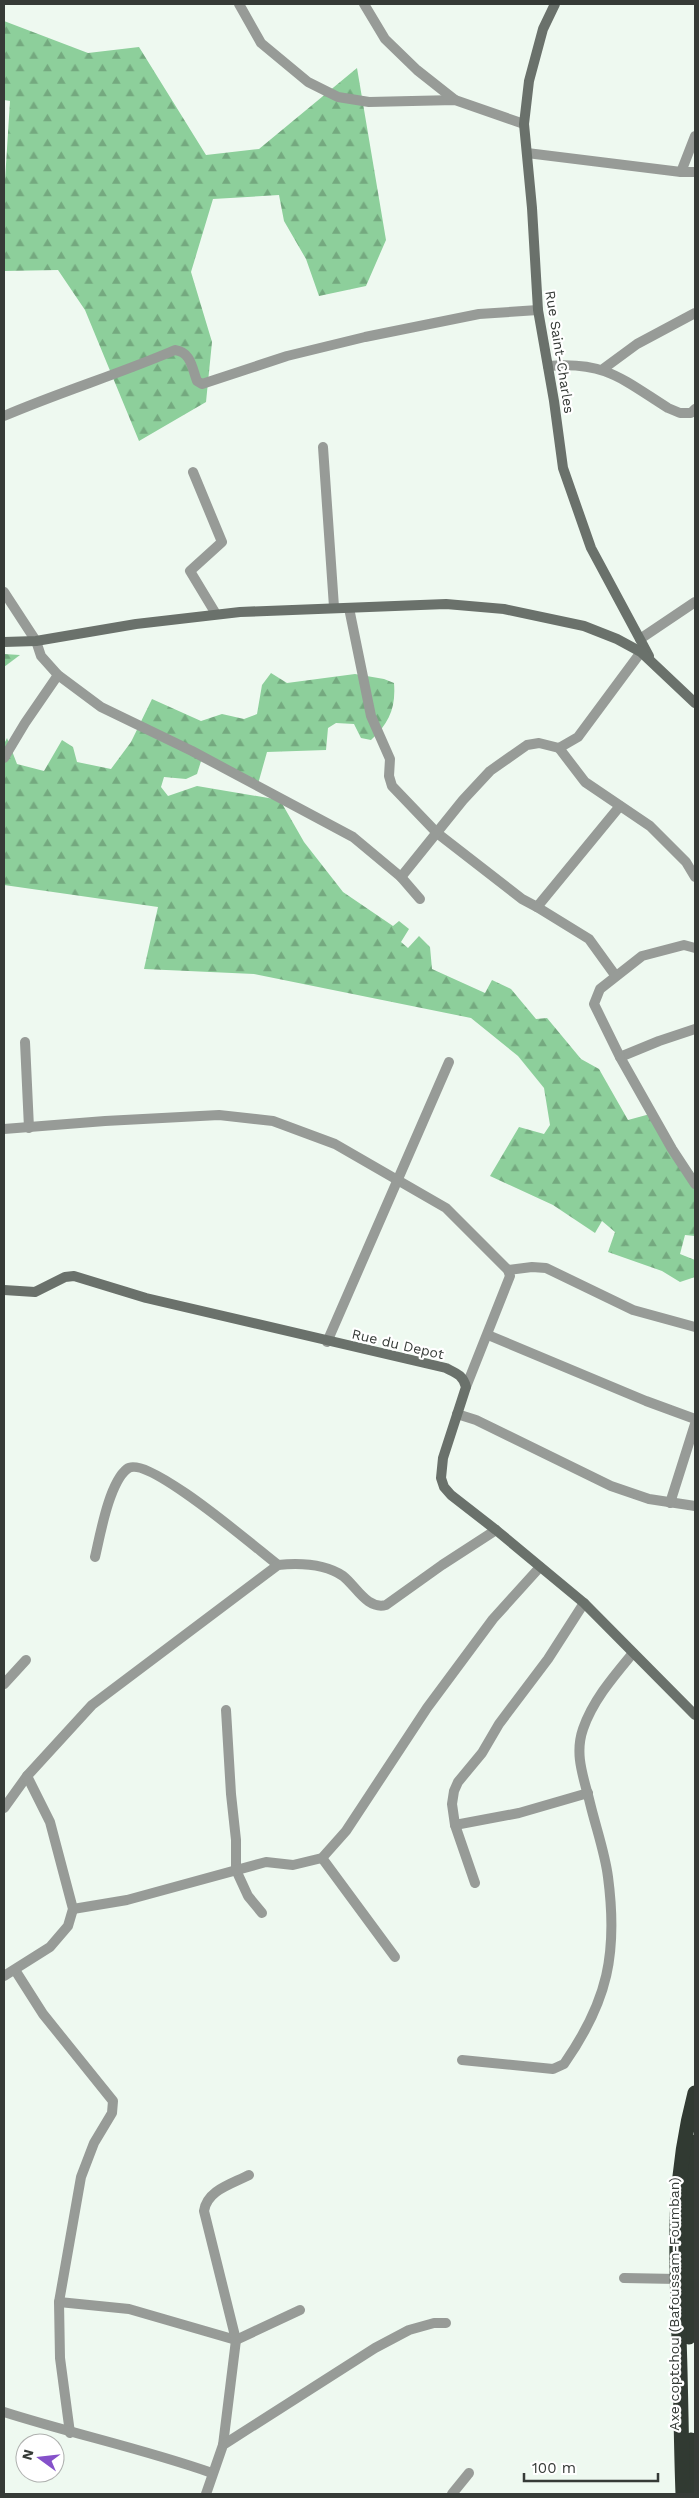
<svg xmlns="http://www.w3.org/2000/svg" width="699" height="2498" font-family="'Work Sans',sans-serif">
<defs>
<pattern id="forest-firs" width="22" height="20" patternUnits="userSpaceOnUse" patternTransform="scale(1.25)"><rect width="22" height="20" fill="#8dcf9b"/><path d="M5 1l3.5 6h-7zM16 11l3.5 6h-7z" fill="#74a97f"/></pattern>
</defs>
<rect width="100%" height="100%" fill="#eef9f0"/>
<g fill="url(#forest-firs)">
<polygon points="4,21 88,53 139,47 206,155 259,149 357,68 386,240 366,286 319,296 306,259 284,221 279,195 213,199 191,272 212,342 206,402 139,441 85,310 58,270 4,271 4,196 10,101 4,100"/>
<polygon points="4,654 20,655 4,667"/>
<path d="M271,673L287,683L355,674L384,679L394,683C396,708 389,723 371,740L361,738L354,724L336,723L328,728L326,750L267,752L258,784L202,758L197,774L186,779L164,777L161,787L168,796L197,786L280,800L304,842L343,892L393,926L399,921L409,929L401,942L408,948L419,936L430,947L432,969L485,993L492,980L511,989L536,1019L547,1018L581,1059L599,1069L628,1120L650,1114L695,1175V1236L685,1235L680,1254L695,1260V1277L680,1282L662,1271L608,1252L615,1232L602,1221L595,1233L553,1205L490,1176L519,1127L544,1134L550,1125L544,1088L518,1056L471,1018L254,974L144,969L158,907L4,885V744L7,738L17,764L44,771L62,740L73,747L77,762L111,769L131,742L152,699L201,721L222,714L244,719L257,714L262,685Z"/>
</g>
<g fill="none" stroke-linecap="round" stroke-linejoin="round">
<g stroke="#979b97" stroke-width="10">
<polyline points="239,4 261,43 308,82 338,97 369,102 455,100 524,124"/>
<polyline points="364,4 385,39 417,70 455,100"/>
<polyline points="527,153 681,172 695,136"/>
<polyline points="681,172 695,172"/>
<path d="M548,366C605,361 622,379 668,408L680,413H691L695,409"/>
<polyline points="603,369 637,344 695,313"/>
<path d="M4,416C60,392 119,374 175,350C191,352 192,368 197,381L202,384L287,356L365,337L479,314L538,310"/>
<polyline points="323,447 334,607"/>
<polyline points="193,472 222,542 190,571 216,614"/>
<polyline points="4,592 36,641 41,656 58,675 101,707 192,751 353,837 401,877 420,899"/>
<polyline points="349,608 371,716 390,759 389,776 392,786 437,833 522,899 537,907 620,806"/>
<polyline points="640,639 695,602"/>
<polyline points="559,748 585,782 650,826 686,862 695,877"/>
<polyline points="4,758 25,723 58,675"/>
<polyline points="401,877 463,800 490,771 527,745 539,743 559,748 578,737 641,652"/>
<polyline points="537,907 589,939 615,975"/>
<polyline points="695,1029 659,1041 620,1057 672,1149 695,1184"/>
<polyline points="25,1042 29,1128"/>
<polyline points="620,1057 594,1004 600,989 642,956 684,945 695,948"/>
<polyline points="4,1129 105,1121 219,1115 273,1121 335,1144 446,1208 508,1270 510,1276 466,1387"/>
<polyline points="508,1270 532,1267 546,1268 633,1310 695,1327"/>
<polyline points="488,1335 646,1401 695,1419"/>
<polyline points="327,1342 449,1062"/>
<polyline points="457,1414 476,1420 611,1486 649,1499 695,1506"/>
<polyline points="670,1503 695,1424"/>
<path d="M95,1557C100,1536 109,1483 127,1469C147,1453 258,1550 278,1565"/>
<polyline points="4,1684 26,1660"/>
<polyline points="226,1710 231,1794 236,1840 236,1870 248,1896 262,1913"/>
<path d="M4,1808L27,1776L92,1705L278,1565C298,1563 325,1564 343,1576C356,1586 367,1610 386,1605L442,1565L496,1530"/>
<polyline points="455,1825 519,1813 588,1793"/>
<polyline points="322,1858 395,1957"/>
<polyline points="475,1883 455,1825 452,1804 454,1791 458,1782 482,1753 499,1724 548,1659 584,1603"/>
<polyline points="73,1909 127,1900 266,1862 293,1865 322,1858 346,1831 427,1708 493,1619 540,1567"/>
<polyline points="15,1970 43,2014 113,2101 112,2113 94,2143 81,2177 59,2302 60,2358 70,2433"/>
<polyline points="4,1976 50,1947 68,1926 73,1909 50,1822 27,1776"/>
<path d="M462,2060L553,2069L564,2064C608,2001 618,1953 608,1877C605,1853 596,1828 590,1803C584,1778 574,1755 583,1729C593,1700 614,1676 633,1653"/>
<polyline points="624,2278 677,2279"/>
<polyline points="59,2302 129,2309 236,2340 300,2310"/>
<path d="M4,2412C73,2434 144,2449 212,2473"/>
<path d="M223,2445L236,2340L204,2211C207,2190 232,2184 249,2175"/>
<polyline points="206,2494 223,2445 375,2348 409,2330 434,2323 446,2323"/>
<polyline points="452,2494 469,2473"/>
</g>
<g stroke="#6a716b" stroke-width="10">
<polyline points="555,4 543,29 529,81 524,124 532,208 538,310 554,401 563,468 591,548 649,656"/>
<polyline points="4,642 36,641 136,624 240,612 446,604 504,609 584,626 617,639 641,652 695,703"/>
<path d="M4,1290L35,1292L65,1277L74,1276L146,1298L446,1368C456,1373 463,1375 466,1387L443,1458L441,1478L444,1487L451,1495L496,1530L584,1603L695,1715"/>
</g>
<g stroke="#313a32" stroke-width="15">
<polyline points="689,2337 689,2187 695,2142"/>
<polyline points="691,2440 694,2494"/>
<path d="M683,2494C681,2442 681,2390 679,2338C676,2250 672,2180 695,2093"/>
</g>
</g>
<g text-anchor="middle" stroke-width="4.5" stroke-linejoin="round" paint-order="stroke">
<g font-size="14" fill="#363b37" stroke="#fff">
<text transform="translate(560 352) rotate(81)" y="5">Rue Saint-Charles</text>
<text transform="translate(398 1344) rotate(13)" y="5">Rue du Depot</text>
<text transform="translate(674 2304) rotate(-90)" y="5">Axe coptchou (Bafoussam-Foumban)</text>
</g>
</g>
<rect width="699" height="2498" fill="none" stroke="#363b37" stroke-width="10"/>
<g transform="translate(40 2458) rotate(285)"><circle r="24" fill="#ffffff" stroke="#afb1af"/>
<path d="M0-4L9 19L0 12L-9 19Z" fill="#8551ca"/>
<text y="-8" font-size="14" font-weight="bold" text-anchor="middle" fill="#363b37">N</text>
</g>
<path d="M524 2473v8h134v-8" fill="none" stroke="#363b37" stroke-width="2.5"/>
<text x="532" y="2473" font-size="15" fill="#363b37" stroke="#ffffff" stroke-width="4" paint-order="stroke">100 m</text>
</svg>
